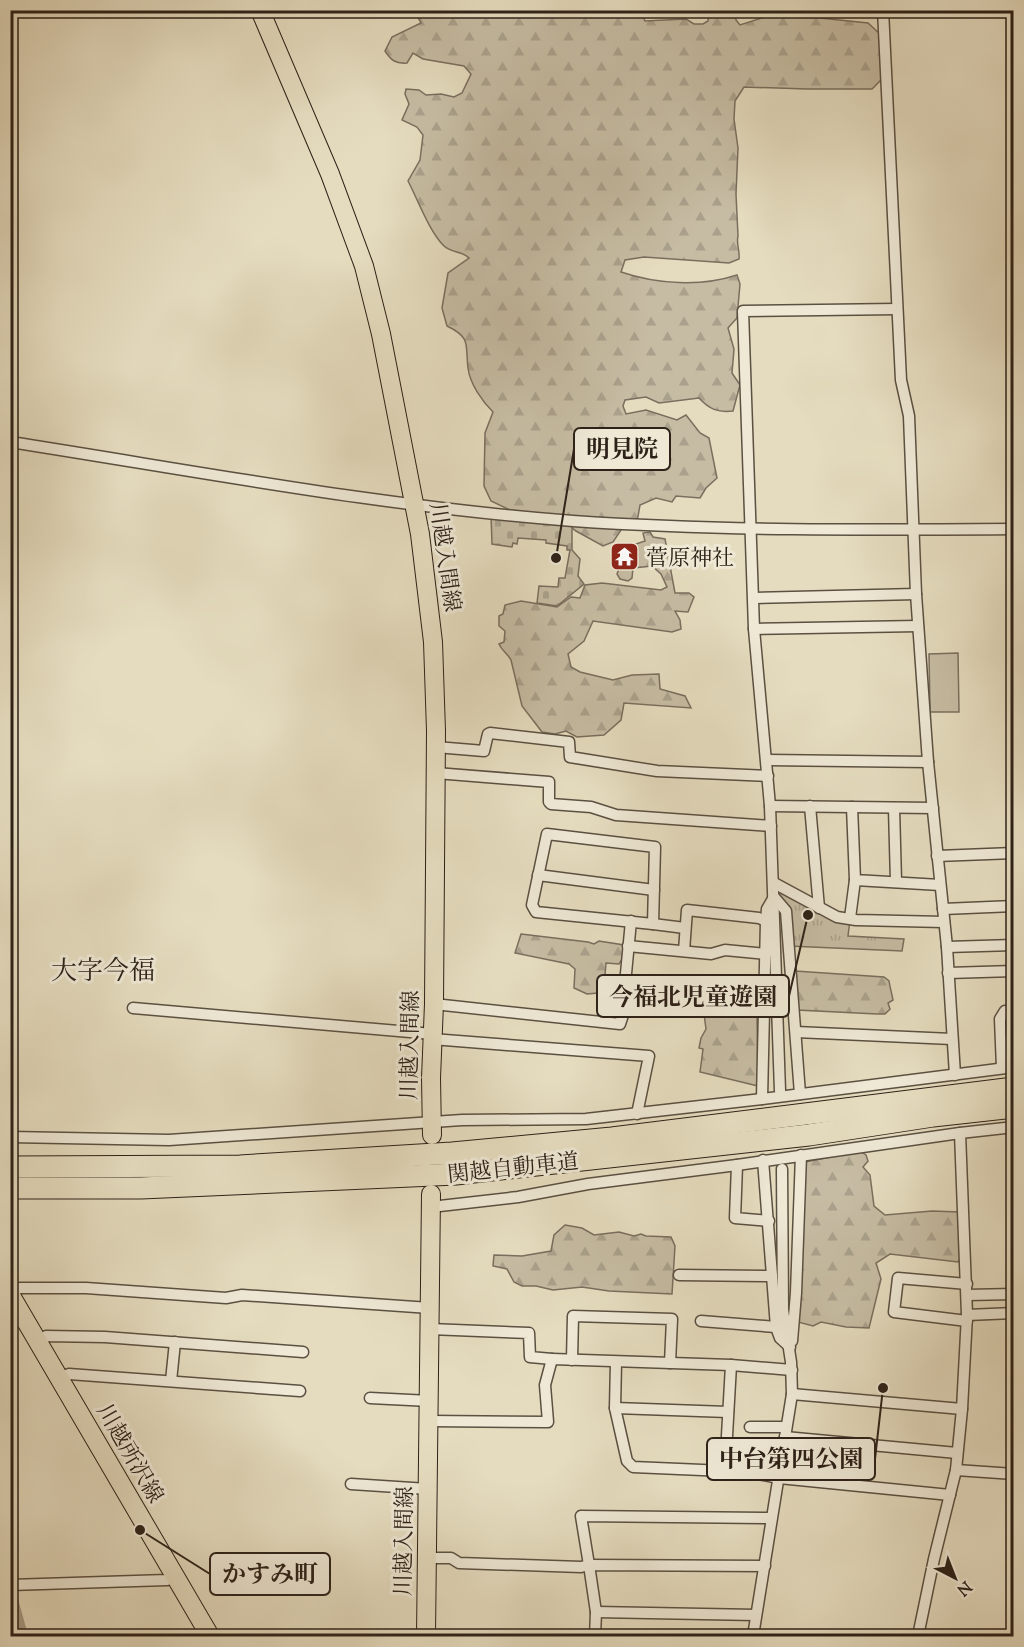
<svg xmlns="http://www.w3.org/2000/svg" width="1024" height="1647" font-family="'Sorts Mill Goudy','Noto Serif JP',serif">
<defs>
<pattern id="forest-firs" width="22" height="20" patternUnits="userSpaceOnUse" patternTransform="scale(1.5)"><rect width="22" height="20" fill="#c6bca3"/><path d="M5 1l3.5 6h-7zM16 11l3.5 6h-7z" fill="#aaa18c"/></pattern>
<pattern id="cemetery-stones" width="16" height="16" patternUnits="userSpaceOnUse" patternTransform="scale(1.5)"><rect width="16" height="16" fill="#c6bca3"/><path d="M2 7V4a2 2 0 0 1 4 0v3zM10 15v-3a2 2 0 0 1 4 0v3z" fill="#aaa18c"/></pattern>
<pattern id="park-tufts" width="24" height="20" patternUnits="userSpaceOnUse" patternTransform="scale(1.5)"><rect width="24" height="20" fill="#c6bca3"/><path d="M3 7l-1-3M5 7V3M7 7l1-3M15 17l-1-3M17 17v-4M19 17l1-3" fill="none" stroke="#aaa18c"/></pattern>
</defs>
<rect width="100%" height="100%" fill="#e5dcbf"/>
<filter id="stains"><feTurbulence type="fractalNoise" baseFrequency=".00333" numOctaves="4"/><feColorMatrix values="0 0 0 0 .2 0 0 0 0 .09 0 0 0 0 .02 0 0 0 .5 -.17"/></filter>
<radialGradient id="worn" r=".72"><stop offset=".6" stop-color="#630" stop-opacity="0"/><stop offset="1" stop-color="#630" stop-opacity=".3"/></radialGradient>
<g fill="url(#forest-firs)" stroke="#7a6e5e" stroke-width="1.5">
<path d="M410,10H640L645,21L686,19L694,24H703L708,21L709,11H735L736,20L740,25L768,16L820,18L868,23L880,34L881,80L872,89H807L744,87L735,101L734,119L738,148L736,194L738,236C736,244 740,250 739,259L729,263L644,257L625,260L621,272C656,284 701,287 737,275L740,284L737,318L728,328L734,349L732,373L740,385L733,411C718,413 709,409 699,398L659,403L646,397L625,400L623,406L626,414L646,410L677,420L686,415L700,433L709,438L717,478L706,488L700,498L676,496L672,502L656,498L640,505L637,522L623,527L613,542L603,546L576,531L557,516L510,510L491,501L484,486L485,433L493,412C482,401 470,384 468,368C465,345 472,338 447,326L442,308L448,273L469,258C463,251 451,253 444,246C429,231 418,200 408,181L420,160L423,135L417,127L402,120L409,104L405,94L406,89L419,90L426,95L441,94L454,97L462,93L471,74L464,66L423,59L413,53L407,63C395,64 391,60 385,51L392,37L421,23L416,14Z"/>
<path d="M650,532L653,537L665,539L675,593H689L694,597L688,612L675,611L680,620L681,629L672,632L593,621L584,641L568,654L571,667L580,672L613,680L632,675L659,674L660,689L685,696L691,708L624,703L621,720L604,735L577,737L566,731L555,734L542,732L522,706L511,660C507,653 502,651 499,644L504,642L505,631L499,626V616L503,614L505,605L521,601L557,607L571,597L580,598L585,585L602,583L661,590L667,587L661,574L652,566L633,568L632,578L628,581L620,579L617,574L620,566H628L633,553V545L645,541L643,533Z"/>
<polygon points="521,934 588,942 594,944 599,941 624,945 623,958 619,964 606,963 605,975 598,993 587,994 574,988 575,969 569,964 515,953"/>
<path d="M795,971L884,977L889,981C890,988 892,994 893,1000L888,1003L890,1009L885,1014H877L797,1010Z"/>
<polygon points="710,1007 757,1014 758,1086 700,1072 703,1049 699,1048 701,1038 706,1029 704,1014"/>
<polygon points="860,1151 866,1155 868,1161 863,1167 870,1175 874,1206 885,1215 932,1211 959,1212 961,1257 958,1262 890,1254 876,1263 881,1279 869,1328 846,1327 821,1322 813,1326 798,1322 805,1162"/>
<polygon points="565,1225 582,1228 594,1235 619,1232 634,1236 641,1234 646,1236 671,1237 675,1246 672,1294 609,1291 582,1287 553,1290 536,1286 522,1286 514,1282 507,1269 493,1266 494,1255 522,1256 551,1251 554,1235"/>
</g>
<polygon fill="url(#cemetery-stones)" stroke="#7a6e5e" stroke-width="1.5" points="491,515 568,522 572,526 572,550 580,559 578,576 584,584 557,606 537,603 539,586 558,587 559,578 565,578 570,550 567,550 567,546 546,543 546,540 518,538 517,544 513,543 512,547 492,544"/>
<g fill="url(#park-tufts)" stroke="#7a6e5e" stroke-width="1.5">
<polygon points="775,884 850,920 848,936 904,939 902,951 789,946 786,911 775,897"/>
<polygon points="849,1446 863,1447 860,1483 845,1482"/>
</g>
<polygon fill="#c6bca3" stroke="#7a6e5e" stroke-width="1.5" points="958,653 959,712 930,712 929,654"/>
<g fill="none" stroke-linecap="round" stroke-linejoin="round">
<polyline stroke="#a69c86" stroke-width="16" points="10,1600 20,1636"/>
<defs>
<g id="minor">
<polyline points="883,10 901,380 909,416 916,594 928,762 947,947 955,1075"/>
<path d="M10,442C197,471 384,507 573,521C719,531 867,530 1014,529"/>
<polyline points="754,598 916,594"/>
<polyline points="754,629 918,626"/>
<polyline points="436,747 484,751 488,734 490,733 569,742 570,757 657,771 768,776"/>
<polyline points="767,760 928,762"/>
<polyline points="436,773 549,782 549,802 551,804 591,807 616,815 771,826"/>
<polyline points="770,806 933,808"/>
<polyline points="810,806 819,908"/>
<polyline points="852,807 855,880 940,885"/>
<polyline points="894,808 896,882"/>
<polygon points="547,834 655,847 653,924 536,912 532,905"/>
<polyline points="937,856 1014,853"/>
<polyline points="538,875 654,890"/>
<polyline points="774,883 837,917 856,920 944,922"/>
<polyline points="943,909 1014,906"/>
<polyline points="850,918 855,880"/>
<polyline points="653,924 685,928"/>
<polyline points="628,946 711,954 725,950 766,954"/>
<polyline points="947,947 1014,945"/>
<polyline points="684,951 687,910 759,918 766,921"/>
<polyline points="948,973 1014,971"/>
<polyline points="625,984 631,921"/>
<polyline points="434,1004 620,1024 623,1015 625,984 765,997"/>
<polyline points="133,1008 433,1034"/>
<polyline points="796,1032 952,1039"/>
<polyline points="432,1039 649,1056 637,1114"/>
<polyline points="1002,1068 1000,1019 1005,1011 1014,1011"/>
<polyline points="780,1091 770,806 754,629 743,311 897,309"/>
<polyline points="762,1099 766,921 767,909 774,897 786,911 800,1094"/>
<polyline points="10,1137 169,1140 462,1120 586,1119 762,1099 1014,1067"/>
<polyline points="763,1160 776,1327 780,1338 790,1347"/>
<polyline points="737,1165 735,1218 769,1221"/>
<polyline points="431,1207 518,1197 588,1184 737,1165 960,1133 1014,1127"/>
<polyline points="679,1275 772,1276"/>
<polyline points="967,1284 898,1278 894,1312 967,1321"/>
<polyline points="10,1292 20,1288 86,1288 226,1298 242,1295 430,1308"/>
<polyline points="967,1295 1014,1294"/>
<polyline points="967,1315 1014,1313"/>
<polyline points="701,1321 776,1327"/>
<polyline points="430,1329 529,1333 530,1357 552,1359"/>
<polyline points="38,1341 46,1336 105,1337 303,1352"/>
<polyline points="792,1341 796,1293 801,1155"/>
<polyline points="572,1360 573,1316 672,1319 670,1363"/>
<polyline points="616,1362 615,1408 627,1461 633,1467 748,1472 779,1478 950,1495"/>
<polyline points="59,1377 69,1374 300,1391"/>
<polyline points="171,1381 175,1342"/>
<polyline points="792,1394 962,1409"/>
<polyline points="370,1398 430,1401"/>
<polyline points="615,1408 728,1412"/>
<polyline points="429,1421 548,1422 545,1385 552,1359 731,1365 792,1370"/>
<polyline points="750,1427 786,1427"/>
<polyline points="785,1437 957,1453"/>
<polyline points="956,1470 1014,1474"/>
<polyline points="725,1471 731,1365"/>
<polyline points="351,1484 428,1489"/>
<polyline points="427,1558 451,1558 459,1563 581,1567 589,1565 581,1516 771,1518"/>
<polyline points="10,1585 167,1580 176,1577"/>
<polyline points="596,1612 756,1615"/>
<polyline points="595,1636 596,1612 589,1565 765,1566"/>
<polyline points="753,1636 792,1394 791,1362 783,1310 782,1169"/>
<polyline points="918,1636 934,1559 956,1470 962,1409 967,1315 960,1133"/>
</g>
<g id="primary">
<polyline points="260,10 330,174 364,266 381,334 420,534 433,642 436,731 434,1004 431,1078 432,1135"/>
<polyline points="10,1294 210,1636"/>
<polyline points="426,1636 431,1194"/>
</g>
<g id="motorway">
<polyline points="10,1167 240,1166 452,1153 612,1138 1014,1088"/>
<polyline points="10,1188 141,1188 456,1174 809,1135 933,1116 1014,1107"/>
</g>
</defs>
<use href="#minor" stroke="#5b5042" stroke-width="13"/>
<use href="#primary" stroke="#2d2118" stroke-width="20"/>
<use href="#motorway" stroke="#2d2118" stroke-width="23"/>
<use href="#minor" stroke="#eee8d5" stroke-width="10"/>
<use href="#primary" stroke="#e5dcbf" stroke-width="18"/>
<use href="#motorway" stroke="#e5dcbf" stroke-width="21"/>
</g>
<defs>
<symbol id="temple-square" viewBox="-11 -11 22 22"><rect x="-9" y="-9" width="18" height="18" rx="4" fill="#8f2418" stroke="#eee8d5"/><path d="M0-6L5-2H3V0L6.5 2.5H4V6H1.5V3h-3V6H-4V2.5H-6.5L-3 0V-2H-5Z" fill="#fff"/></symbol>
</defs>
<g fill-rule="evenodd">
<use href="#temple-square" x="608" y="540" width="33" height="33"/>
</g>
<g text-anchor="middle" stroke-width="6" stroke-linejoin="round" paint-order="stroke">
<g font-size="22" fill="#2d2118" stroke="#eee8d5">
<text transform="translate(446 557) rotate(82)" y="8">川越入間線</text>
<text transform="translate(409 1045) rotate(-89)" y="8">川越入間線</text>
<text transform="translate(513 1167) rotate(-6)" y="8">関越自動車道</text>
<text transform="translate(131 1453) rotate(60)" y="8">川越所沢線</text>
<text transform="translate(403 1541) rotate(-89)" y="8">川越入間線</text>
</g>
<g font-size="22" fill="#2d2118" stroke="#eee8d5" text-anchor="start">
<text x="646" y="565">菅原神社</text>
</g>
<g font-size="26" fill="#2d2118" stroke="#eee8d5">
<text x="103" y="979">大字今福</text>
</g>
</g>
<path fill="none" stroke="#2d2118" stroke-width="2" d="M556 558L574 449M808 915L789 996M883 1388L875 1459M140 1530L210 1574"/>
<g fill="#2d2118" stroke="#eee8d5" stroke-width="2">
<circle cx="556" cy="558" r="6"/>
<circle cx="808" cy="915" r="6"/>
<circle cx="883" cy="1388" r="6"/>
<circle cx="140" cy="1530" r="6"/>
</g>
<g fill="#eee8d5" stroke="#2d2118" stroke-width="2">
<rect x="574" y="428" width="96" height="42" rx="6"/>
<rect x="597" y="975" width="192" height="42" rx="6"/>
<rect x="707" y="1438" width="168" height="42" rx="6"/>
<rect x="210" y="1553" width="120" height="42" rx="6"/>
</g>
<g font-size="24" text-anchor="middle" font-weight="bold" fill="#2d2118">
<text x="622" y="457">明見院</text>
<text x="693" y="1005">今福北児童遊園</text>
<text x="791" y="1467">中台第四公園</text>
<text x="270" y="1582">かすみ町</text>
</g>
<rect width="1024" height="1647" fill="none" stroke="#e5dcbf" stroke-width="36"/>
<rect x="12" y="12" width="1000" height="1623" fill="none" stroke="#2d2118" stroke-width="3"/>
<rect x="18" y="18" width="988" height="1611" fill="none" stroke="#2d2118" stroke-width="1.5"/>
<g transform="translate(955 1578) rotate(138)" stroke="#eee8d5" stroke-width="4.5" paint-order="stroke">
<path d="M0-4.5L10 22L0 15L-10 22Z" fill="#2d2118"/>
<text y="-9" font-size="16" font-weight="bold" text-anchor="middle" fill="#2d2118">N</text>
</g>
<rect width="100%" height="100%" filter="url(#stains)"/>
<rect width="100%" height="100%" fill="url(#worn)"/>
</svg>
